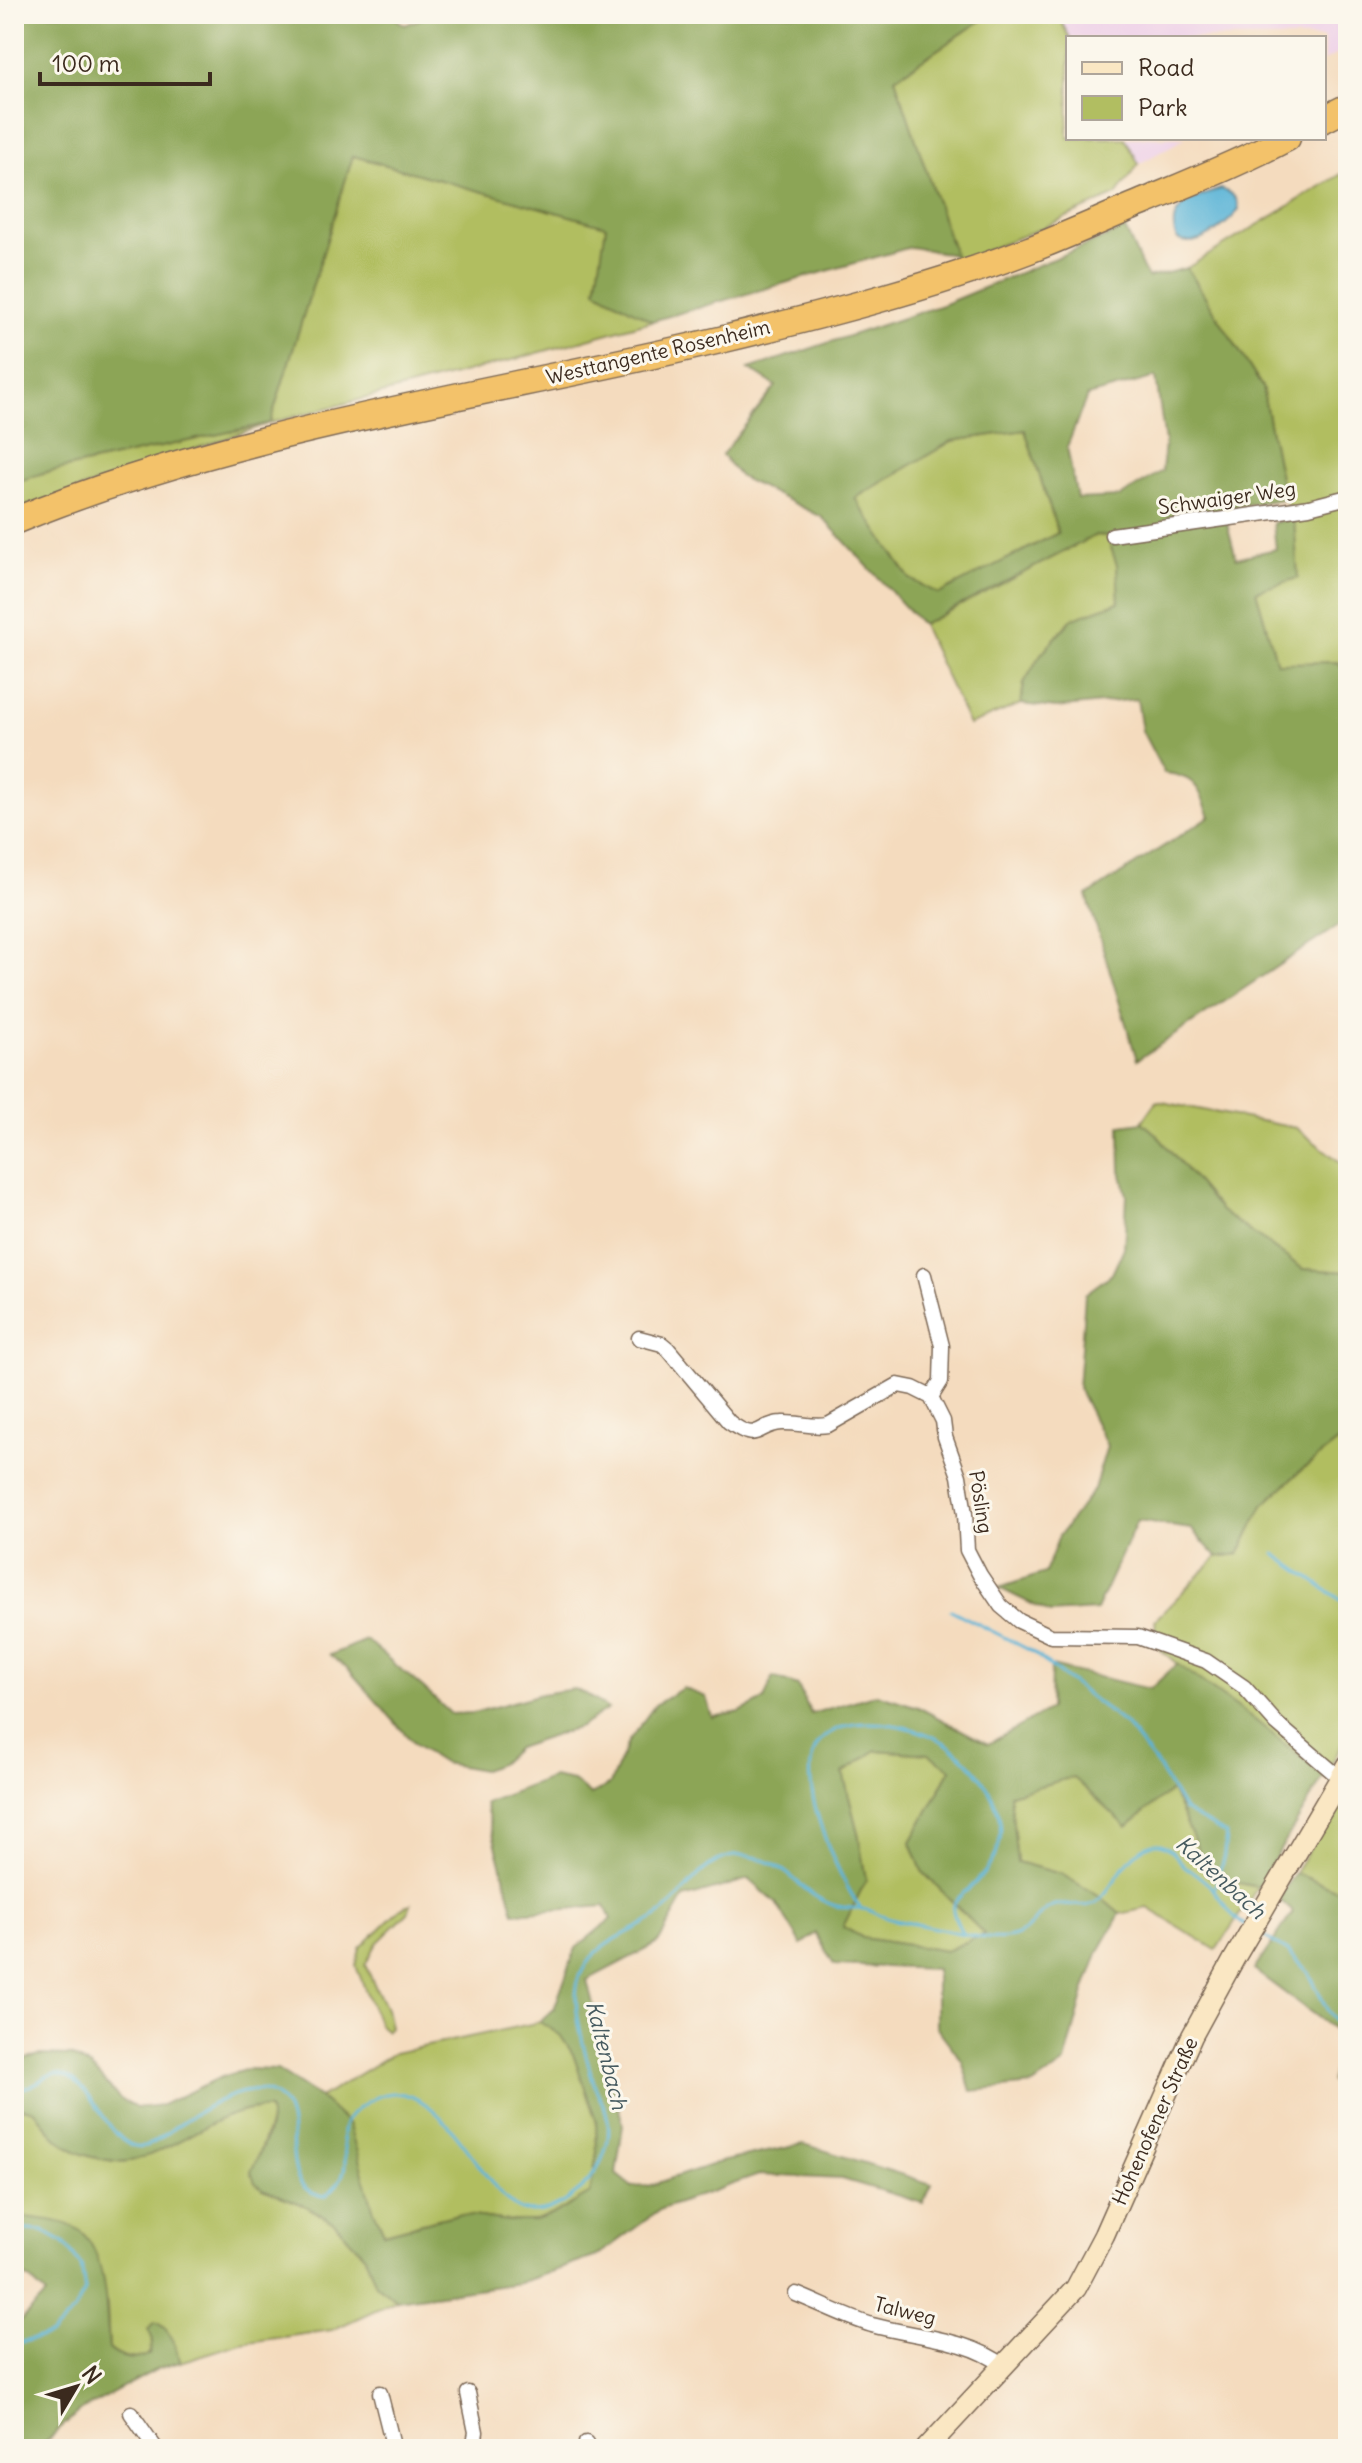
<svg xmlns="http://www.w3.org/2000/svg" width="1362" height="2463" font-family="Delius,sans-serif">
<rect width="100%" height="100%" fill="#fbf7ec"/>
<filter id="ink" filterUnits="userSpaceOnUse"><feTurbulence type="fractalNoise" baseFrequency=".0125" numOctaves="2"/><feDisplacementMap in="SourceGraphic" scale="16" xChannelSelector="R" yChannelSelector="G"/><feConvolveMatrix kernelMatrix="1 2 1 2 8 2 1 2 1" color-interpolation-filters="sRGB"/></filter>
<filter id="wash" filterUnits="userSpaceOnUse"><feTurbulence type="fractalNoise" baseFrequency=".006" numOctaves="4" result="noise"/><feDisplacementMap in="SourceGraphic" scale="32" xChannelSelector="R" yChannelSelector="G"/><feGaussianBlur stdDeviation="1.8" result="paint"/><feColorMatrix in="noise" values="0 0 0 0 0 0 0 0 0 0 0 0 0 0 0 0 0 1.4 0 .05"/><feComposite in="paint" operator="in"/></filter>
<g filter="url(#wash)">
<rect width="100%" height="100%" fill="#f4dbbe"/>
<g fill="#eed0e8">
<polygon points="1057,14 1348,14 1348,48 1324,61 1324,38 1070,38"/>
<polygon points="1125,138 1185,138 1139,164"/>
</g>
<g fill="#b1be61" stroke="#767440" stroke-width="2">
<polygon points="991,14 1057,14 1070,38 1068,138 1125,138 1139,164 1116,195 1042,228 957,262 895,78"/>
<polygon points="353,155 607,226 596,290 652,321 516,359 270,423 14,512 14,483 43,473 270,423"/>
<polygon points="1348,170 1348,675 1338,662 1277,664 1256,591 1294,517 1284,499 1262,387 1187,268"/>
<polygon points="1025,430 1058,533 939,595 910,579 854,499 952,441"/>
<polygon points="1096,535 1107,536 1117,565 1119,602 1072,619 1041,654 1024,683 1021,704 969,725 922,625"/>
<polygon points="1157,1101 1296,1128 1348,1168 1348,1272 1303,1269 1221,1211 1157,1135 1142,1122"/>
<polygon points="1348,1434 1348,1735 1324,1776 1251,1717 1177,1664 1158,1647 1155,1620 1217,1557 1239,1554 1263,1505 1299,1472"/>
<polygon points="876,1750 929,1754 951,1769 911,1842 922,1871 985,1934 946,1951 863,1938 842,1927 866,1880 858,1833 843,1773"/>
<polygon points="1073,1777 1171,1789 1211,1877 1258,1887 1216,1950 1148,1908 1120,1914 1100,1897 1061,1874 1017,1862 1010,1794"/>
<polygon points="1348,1794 1348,1897 1340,1891 1295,1873 1334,1809"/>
<polygon points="411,1904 408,1913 377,1943 365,1965 386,2009 390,2027 386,2031 379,2025 356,1966 360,1948 404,1906"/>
<polygon points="540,2022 561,2035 573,2054 596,2120 597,2153 591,2193 556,2213 533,2221 509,2221 458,2214 384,2233 320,2098 394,2053"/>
<path d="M22,2108L36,2111C48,2133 67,2151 92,2157C103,2159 118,2163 129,2161C173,2153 224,2104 269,2109L271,2119L257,2158L263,2189L304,2205L335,2223L365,2256L376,2284L397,2300L332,2330L241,2343L180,2362L174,2343L153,2340L152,2349L146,2357C132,2359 120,2359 109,2349L107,2304L55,2222L14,2217V2109Z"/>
</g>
<g fill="#8ca557" stroke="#64683a" stroke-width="2" fill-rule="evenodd">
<polygon points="14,14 389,14 405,25 433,14 991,14 895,78 957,262 951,254 911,247 652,321 596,290 606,226 353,156 270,423 43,473 14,483"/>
<path d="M1125,229L1147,278L1187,268L1262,387L1284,499L1223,508L1236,558L1276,549L1273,523L1294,517L1298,578L1256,591L1277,663L1338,662L1348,675V919L1137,1060L1087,896L1210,816C1198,788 1197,776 1164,773L1142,731L1137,699L1056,708L1021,704L1024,683L1041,654L1073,618L1119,602L1117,565L1107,536L1096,535L922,625L822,517L740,477L722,455L776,386L749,369L942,305ZM1156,377L1165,443L1162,471L1120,497L1077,499L1067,447L1087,396ZM1025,430L1058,533L939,594L910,579L855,498L952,441Z"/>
<polygon points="1142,1122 1157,1135 1221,1211 1303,1269 1348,1272 1348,1434 1299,1472 1263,1505 1239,1554 1217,1557 1191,1529 1137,1521 1096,1610 1050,1613 999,1588 1045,1573 1059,1536 1094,1489 1107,1446 1078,1388 1085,1294 1112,1274 1124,1248 1127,1196 1121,1170 1120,1125"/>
<polygon points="366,1640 423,1688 451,1714 473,1713 541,1694 574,1689 586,1694 608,1709 580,1727 517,1748 500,1764 483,1770 443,1763 415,1745 350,1671 330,1655"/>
<path d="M1177,1664L1251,1717L1324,1776L1258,1887L1211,1877L1171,1790L1127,1827L1073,1777L1010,1794L1017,1862L1061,1874L1100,1897L1120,1914L1099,1951L1084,1992L1065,2063L1033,2085L971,2091L962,2061L936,2026V1969L834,1965L816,1933L802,1945L776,1903L749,1879L684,1898L658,1943L587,1980L623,2125L616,2174L632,2187L648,2186L720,2162L804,2144L932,2184L923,2203L842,2179L759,2175L661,2209L597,2256L519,2283L397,2300L376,2284L365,2256L335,2223L304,2205L262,2189L255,2183L251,2172C258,2153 274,2130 269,2109C224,2104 173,2153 129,2161C118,2163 103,2159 92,2157C67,2151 48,2133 36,2111L22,2108L14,2109V2060L41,2055L71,2056L91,2067L119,2098L136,2108L162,2105L219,2078L248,2069L277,2070L320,2098L349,2125L373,2208L384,2233L458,2214L509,2221H533L556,2213L590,2193L597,2153L596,2120L573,2054L560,2035L540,2022L554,2009L576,1948L611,1919L605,1906L514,1913L485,1803L553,1777L573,1781L591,1795L610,1784L628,1742L655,1705L683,1688L706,1697L712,1717L740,1712L764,1700L773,1677L798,1686L811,1714L877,1694L918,1707L988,1744L1050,1709L1051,1666L1150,1689ZM876,1750L929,1754L951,1769L911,1842L922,1871L984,1934L946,1951L863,1938L843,1927L866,1880L858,1833L843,1773Z"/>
<polygon points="1295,1873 1340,1891 1348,1897 1348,2095 1330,2081 1344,2037 1254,1970 1293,1912 1279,1899"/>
<path d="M14,2217C31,2217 67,2220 80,2231C108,2254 106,2316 109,2349C119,2359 137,2362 149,2354L153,2340L148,2329L154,2322C171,2327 175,2346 180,2362L157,2369L78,2412L44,2443L48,2449H14V2321L22,2320L46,2295L29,2279L14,2276Z"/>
</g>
<path fill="#5ab4d7" stroke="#4a6f7a" stroke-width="2" d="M1221,189C1232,193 1238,198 1239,210C1226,225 1197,251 1177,239C1163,208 1196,197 1221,189Z"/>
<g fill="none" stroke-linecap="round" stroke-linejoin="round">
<g stroke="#5ab4d7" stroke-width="3">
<polyline points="1341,1501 1348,1507"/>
<polyline points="1275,1554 1348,1605"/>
<polyline points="951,1610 1031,1651 1126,1725 1157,1765 1184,1810 1226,1834 1224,1855 1214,1890"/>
<path d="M861,1909C838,1877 793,1780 818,1744C842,1709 919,1724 948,1745C967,1759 985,1779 994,1801C1009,1836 998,1861 971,1887C964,1893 953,1900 953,1910C954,1917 959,1927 962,1933"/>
<polyline points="1260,1934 1288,1951 1309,1973 1328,2011 1348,2039"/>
<path d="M14,2090C20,2089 26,2088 32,2085C42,2081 47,2073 59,2074C95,2079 110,2154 144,2146C155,2144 166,2134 175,2127C197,2112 249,2077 276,2096C310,2120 271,2189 325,2196C363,2168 333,2142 347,2120C353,2111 366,2102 375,2098C436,2067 479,2185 517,2208C533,2217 556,2209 570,2198C596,2180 616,2144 606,2112C603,2103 598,2095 595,2086C588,2065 583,2045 579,2024C575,2001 573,1983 587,1963C608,1935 644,1930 669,1907C687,1891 697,1870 720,1860C729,1856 739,1855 748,1856C790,1862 799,1894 833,1905C843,1909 856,1907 868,1910C874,1912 880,1916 887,1918C903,1923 920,1924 936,1928C958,1932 984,1941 1006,1938C1033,1934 1033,1915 1052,1906C1068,1899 1085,1913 1099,1900C1116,1885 1133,1840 1160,1844C1171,1846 1178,1860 1186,1867C1196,1874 1205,1880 1213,1889C1224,1903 1231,1917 1246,1926"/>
<polyline points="14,2229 43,2231 64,2243 81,2265 85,2291 74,2311 51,2335 14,2344"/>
</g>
</g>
</g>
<g filter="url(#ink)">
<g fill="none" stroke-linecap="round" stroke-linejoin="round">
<defs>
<g id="street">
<polyline points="1112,535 1309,507 1348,497"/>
<polyline points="924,1275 942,1346 941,1381 931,1397"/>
<path d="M639,1338L662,1344L668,1349L729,1422C760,1445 756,1424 782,1423C798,1422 812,1428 828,1425L898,1385L913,1388L931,1397L943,1421L945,1437L959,1476L965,1514L967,1550L980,1575L1001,1606L1019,1621L1051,1636L1138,1637L1206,1661L1244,1687L1277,1724L1340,1778"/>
<path d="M796,2294C821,2304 846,2317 872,2325C915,2337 968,2338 1004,2366"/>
<polyline points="380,2393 394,2449"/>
<polyline points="468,2393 476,2432 473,2449"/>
<polyline points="131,2413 156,2449"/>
<polyline points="586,2449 586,2443"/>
</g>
<polyline id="secondary" points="926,2449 1076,2288 1104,2235 1192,2036 1234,1959 1348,1765"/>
<g id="highway">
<polyline points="1324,119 1348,107"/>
<path d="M14,521C240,428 484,396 720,340C824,315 929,288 1029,250C1068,235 1107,217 1146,201C1194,181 1241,162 1287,138"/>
</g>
</defs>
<use href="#street" stroke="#7c6856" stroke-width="17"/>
<use href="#secondary" stroke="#7c6856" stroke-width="23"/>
<use href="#highway" stroke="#7c6856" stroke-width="29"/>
<use href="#street" stroke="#fff" stroke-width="14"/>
<use href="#secondary" stroke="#fae7c3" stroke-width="20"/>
<use href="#highway" stroke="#f3c26a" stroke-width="26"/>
</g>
</g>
<g text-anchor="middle" stroke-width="6" stroke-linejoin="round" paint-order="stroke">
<g font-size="20" fill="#3b2a1e" stroke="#fbf7ec">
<text transform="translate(658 352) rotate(-13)" y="7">Westtangente Rosenheim</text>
<text transform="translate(1227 498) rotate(-8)" y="7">Schwaiger Weg</text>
<text transform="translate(981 1502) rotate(81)" y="7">Pösling</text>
<text transform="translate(1155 2121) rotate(-66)" y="7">Hohenofener Straße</text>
<text transform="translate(905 2311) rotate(14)" y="7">Talweg</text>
</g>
<g font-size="22" font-style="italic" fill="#465a5f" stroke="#fbf7ec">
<text transform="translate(1221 1877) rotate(42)" y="8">Kaltenbach</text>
<text transform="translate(607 2055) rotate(76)" y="8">Kaltenbach</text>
</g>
</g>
<rect width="1362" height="2463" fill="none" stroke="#fbf7ec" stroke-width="48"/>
<rect x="1066" y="36" width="260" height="104" fill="#fbf7ec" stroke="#aea59a" stroke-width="2"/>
<rect x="1082" y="62" width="40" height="12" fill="#fae7c3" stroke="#aea59a" stroke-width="2"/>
<text x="1138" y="76" font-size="24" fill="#3b2a1e">Road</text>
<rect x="1082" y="96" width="40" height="24" fill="#b1be61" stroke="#aea59a" stroke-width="2"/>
<text x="1138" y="116" font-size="24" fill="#3b2a1e">Park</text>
<g transform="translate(76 2387) rotate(52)" stroke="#fbf7ec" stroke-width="6" paint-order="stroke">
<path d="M0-6L14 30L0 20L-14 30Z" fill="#3b2a1e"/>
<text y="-12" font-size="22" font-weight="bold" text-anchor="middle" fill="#3b2a1e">N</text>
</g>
<path d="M40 72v12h170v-12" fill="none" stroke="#3b2a1e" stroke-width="4"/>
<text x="52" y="72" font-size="24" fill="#3b2a1e" stroke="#fbf7ec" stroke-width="6" paint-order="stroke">100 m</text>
</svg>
